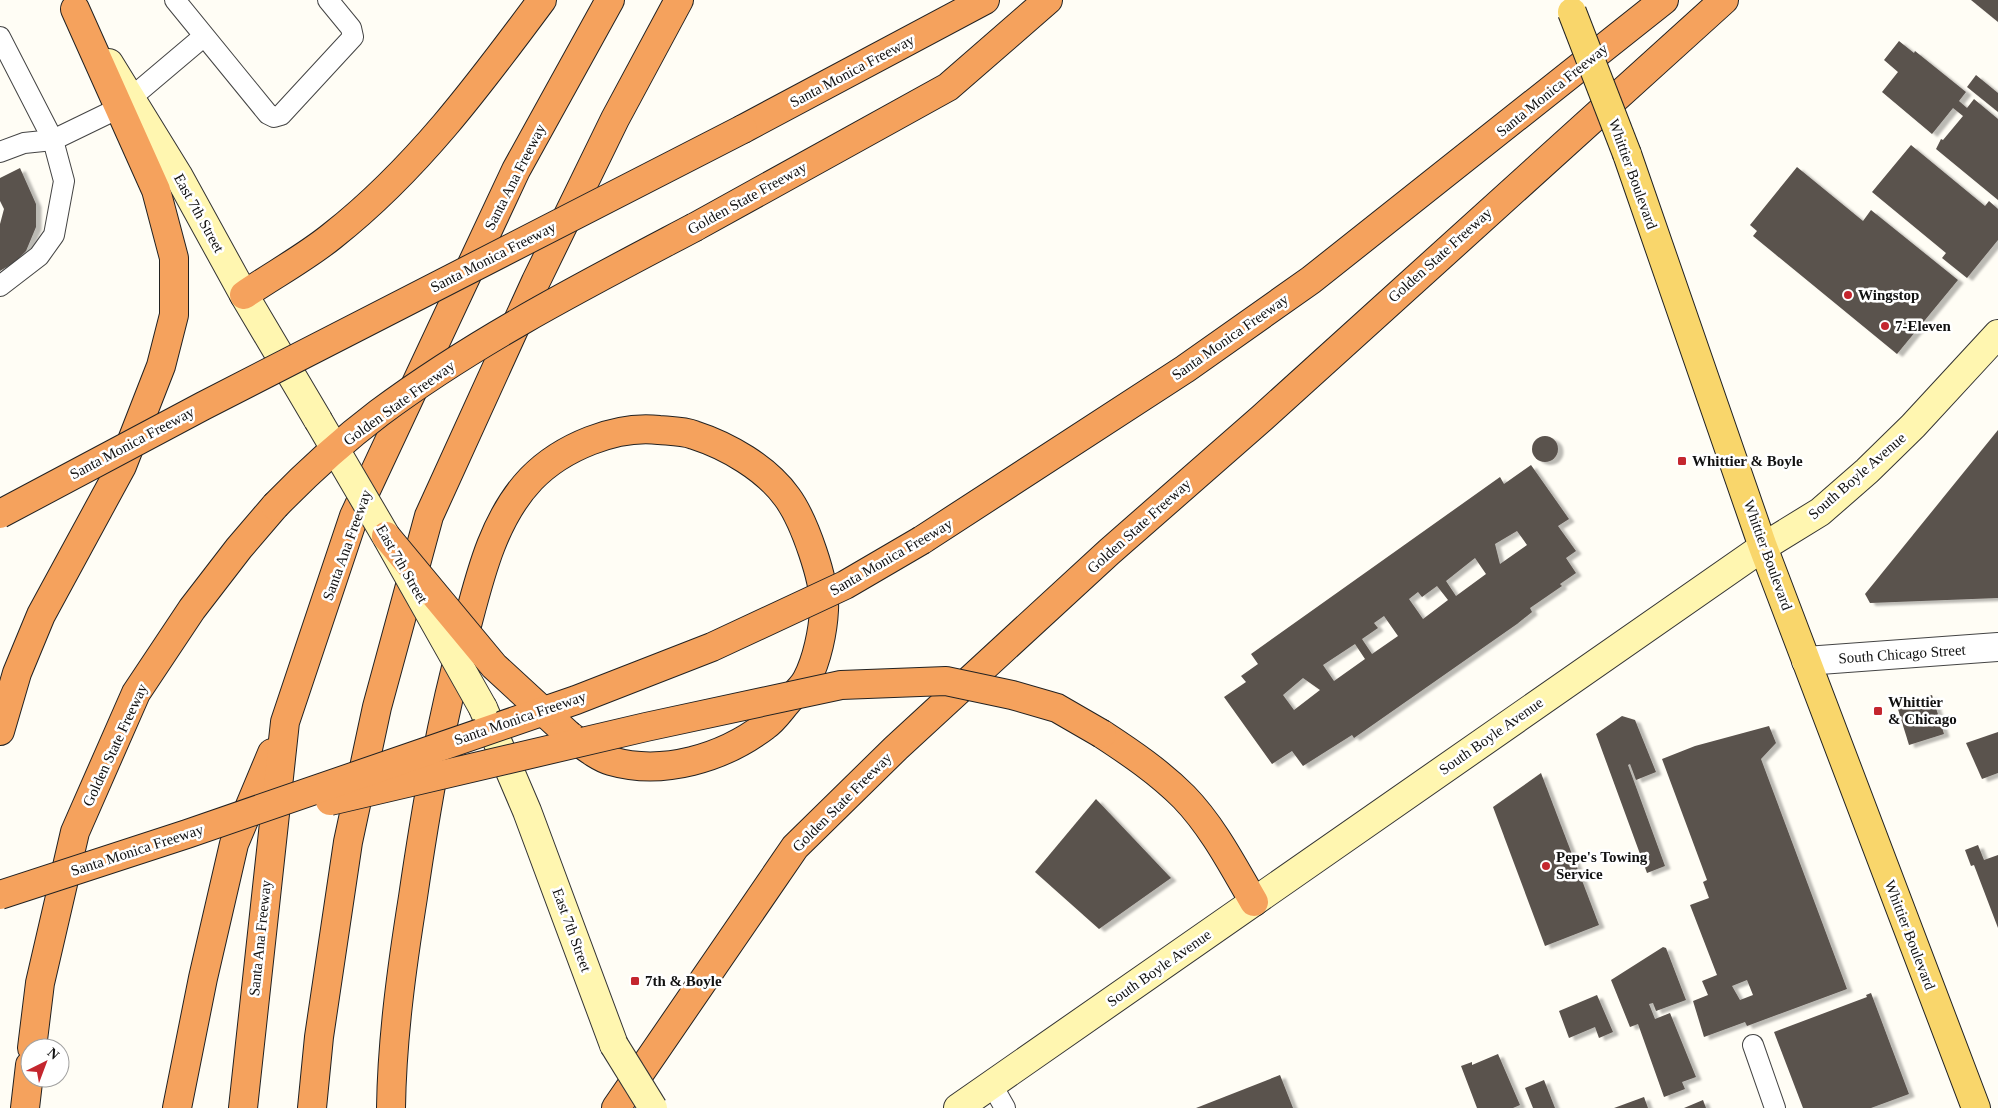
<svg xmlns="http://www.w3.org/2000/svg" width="1998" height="1108" font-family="'Times New Roman',serif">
<defs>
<filter id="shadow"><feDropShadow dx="5.5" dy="3" stdDeviation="1" flood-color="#0004"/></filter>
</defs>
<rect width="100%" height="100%" fill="#fffdf5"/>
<g fill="#5a524d" fill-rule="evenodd" filter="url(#shadow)">
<polygon points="1971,0 1998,0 1998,22"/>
<polygon points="1899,41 1914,53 1915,51 1966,92 1959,101 1967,108 1974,99 1998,119 1998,200 1936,149 1941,139 1943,140 1963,116 1953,108 1932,134 1882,92 1898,72 1884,60"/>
<polygon points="1976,75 1998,93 1998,112 1967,87"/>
<polygon points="1911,145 1985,206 1989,201 1998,209 1998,240 1967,278 1942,258 1946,253 1872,192"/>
<polygon points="1797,167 1863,221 1871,210 1958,280 1897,354 1753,236 1757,231 1750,225"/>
<polygon points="20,168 36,204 36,227 26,251 15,262 0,271 0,224 4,209 0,201 0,178"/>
<polygon points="1998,430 1998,598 1870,603 1865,594"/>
<circle cx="1545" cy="449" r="13"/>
<path d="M1531,465L1569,519L1558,526L1576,551L1566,558L1576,573L1560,584L1562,586L1530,608L1532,612L1517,624L1354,738L1352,735L1303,766L1292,751L1272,764L1224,697L1246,682L1241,676L1258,664L1251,654L1500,477L1504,484ZM1517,531L1527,545L1500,564L1495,544ZM1475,558L1486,574L1456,596L1446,581ZM1437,586L1448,600L1423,619L1409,599L1418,592L1422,597ZM1384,616L1398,636L1372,654L1362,639L1378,628L1374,623ZM1355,644L1365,659L1334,681L1323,665ZM1303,678L1320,690L1294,710L1283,695Z"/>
<polygon points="1932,695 1944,734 1909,745 1897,706"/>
<polygon points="1622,716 1635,720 1656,772 1636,780 1630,764 1628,765 1665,866 1647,873 1596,734"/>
<path d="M1769,726L1776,743L1761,759L1847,989L1747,1026L1745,1022L1704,1037L1693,1001L1708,995L1702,981L1717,975L1690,905L1709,898L1703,882L1707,880L1662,759L1695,746ZM1747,980L1753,995L1740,1000L1732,986Z"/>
<polygon points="1998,732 1998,773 1982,779 1966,743"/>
<polygon points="1541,773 1599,925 1545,946 1493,807"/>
<polygon points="1096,799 1171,878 1099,929 1035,872"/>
<polygon points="1978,845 1984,860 1998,855 1998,928 1974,865 1971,866 1965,850"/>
<polygon points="1663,947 1666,948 1686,1000 1656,1011 1653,1003 1649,1004 1655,1019 1670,1013 1696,1077 1682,1082 1685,1089 1664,1097 1638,1024 1630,1027 1611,980"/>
<polygon points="1871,993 1909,1094 1871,1108 1803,1108 1774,1032 1867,997 1866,995"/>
<polygon points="1597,995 1613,1032 1599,1038 1595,1027 1569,1038 1559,1011"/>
<polygon points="1498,1054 1520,1105 1513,1108 1477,1108 1461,1066 1472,1062 1472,1065"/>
<polygon points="1280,1075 1293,1108 1196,1108"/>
<polygon points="1544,1080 1555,1108 1533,1108 1525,1088"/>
<polygon points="1644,1097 1648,1108 1614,1108"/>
<polygon points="1703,1100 1706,1108 1684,1108"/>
</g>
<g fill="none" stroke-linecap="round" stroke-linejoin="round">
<defs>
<g id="service">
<polyline points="175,0 268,114 274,117 281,115 353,37 351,28 328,0"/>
<polyline points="0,37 53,140 64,181 54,235 39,256 0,286"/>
<polyline points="0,152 24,143 53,140 119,108 203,37"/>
<polyline points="1753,1045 1775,1108"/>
<polyline points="992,1085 1005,1108"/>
</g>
<polyline id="tertiary" points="1806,661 1998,647"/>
<g id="secondary">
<polyline points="109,63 178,175 244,295 318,420"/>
<polyline points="483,708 527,811 614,1045"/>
<polyline points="958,1108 1763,547 1820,512 1867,471 1913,426 1998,334"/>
</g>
<polyline id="primary" points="1627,154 1763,547 1976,1108"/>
<g id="motorway">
<polyline points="743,129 985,0"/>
<polyline points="695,227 948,87 1048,0"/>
<path d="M244,295C273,275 305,258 332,236C416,170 479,85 542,0"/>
<polyline points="922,540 1185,369 1311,280 1664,0"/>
<polyline points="0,731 17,673 41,615 122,466 161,366 174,315 174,258 156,190 75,9"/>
<path d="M1102,734C1131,753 1159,772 1184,797C1213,827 1233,866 1254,902"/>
<polyline points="32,1048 40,983 75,832 136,693 192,609 239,548 275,506"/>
<polyline points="25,1108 30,1065"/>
<polyline points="177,1108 203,978 234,844 272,753"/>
<polyline points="243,1108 285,722 354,516 516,170 610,0"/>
<polyline points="312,1108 319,1037 348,842 377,707 429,516 536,281 615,119 679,0"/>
<path d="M391,1108C392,1038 402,966 413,897C426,808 441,720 465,633C479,580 492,520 531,479C562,447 616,425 659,430C671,431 684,431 694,435C728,446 766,468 787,497C804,520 826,582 824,610C823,631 817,660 807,679C803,687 795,694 789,700C781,709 774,720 765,726C723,758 663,776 611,761C597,757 582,744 569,735"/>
<polyline points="616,1108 795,847 896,748 1109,552 1262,418 1724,0"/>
</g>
</defs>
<use href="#service" stroke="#444" stroke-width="22"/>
<use href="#tertiary" stroke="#444" stroke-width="30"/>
<use href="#secondary" stroke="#333" stroke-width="30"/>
<use href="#primary" stroke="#222" stroke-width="30"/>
<use href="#motorway" stroke="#222" stroke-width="30"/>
<use href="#service" stroke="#fff" stroke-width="20"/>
<use href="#tertiary" stroke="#fff" stroke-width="28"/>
<use href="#secondary" stroke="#fff6b0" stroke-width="28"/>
<use href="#primary" stroke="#f9d66b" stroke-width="28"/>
<use href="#motorway" stroke="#f5a25d" stroke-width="28"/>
<defs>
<g id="secondary-bridge">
<polyline points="318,420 386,536 483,708"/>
<polyline points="614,1045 653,1108"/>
</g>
<polyline id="primary-bridge" points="1572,12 1627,154"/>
<g id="motorway-bridge">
<path d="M275,506C307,473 342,441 379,413C477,340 587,284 695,227"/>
<polyline points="0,514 203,406 743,129"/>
<polyline points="386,536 494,666 569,735"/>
<polyline points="330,801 646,727 841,685 946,681 1012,695 1057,708 1102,734"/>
<polyline points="0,895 187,834 576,700 712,647 845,585 922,540"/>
</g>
</defs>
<use href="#secondary-bridge" stroke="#333" stroke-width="30" stroke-linecap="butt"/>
<use href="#primary-bridge" stroke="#222" stroke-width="30" stroke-linecap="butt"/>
<use href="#motorway-bridge" stroke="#222" stroke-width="30" stroke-linecap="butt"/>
<use href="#secondary-bridge" stroke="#fff6b0" stroke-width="28"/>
<use href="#primary-bridge" stroke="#f9d66b" stroke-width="28"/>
<use href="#motorway-bridge" stroke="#f5a25d" stroke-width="28"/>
</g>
<g fill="#c4262e" stroke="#fff" stroke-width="2">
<circle cx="1848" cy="295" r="5"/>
<circle cx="1885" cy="326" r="5"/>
<rect x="1677" y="456" width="10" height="10" rx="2.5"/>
<rect x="1873" y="706" width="10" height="10" rx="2.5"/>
<circle cx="1546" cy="866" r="5"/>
<rect x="630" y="976" width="10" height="10" rx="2.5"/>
</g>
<g text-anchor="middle" stroke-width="5" stroke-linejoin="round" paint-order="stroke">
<g font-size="15" fill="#111" stroke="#fff">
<text transform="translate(852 71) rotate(-28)" y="5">Santa Monica Freeway</text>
<text transform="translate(1552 90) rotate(-39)" y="5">Santa Monica Freeway</text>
<text transform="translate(1633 174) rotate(70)" y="5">Whittier Boulevard</text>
<text transform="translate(515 177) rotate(-63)" y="5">Santa Ana Freeway</text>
<text transform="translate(747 198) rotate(-29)" y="5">Golden State Freeway</text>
<text transform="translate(199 213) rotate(61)" y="5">East 7th Street</text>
<text transform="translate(1440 255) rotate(-42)" y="5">Golden State Freeway</text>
<text transform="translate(493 257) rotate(-27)" y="5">Santa Monica Freeway</text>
<text transform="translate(1230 337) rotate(-35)" y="5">Santa Monica Freeway</text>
<text transform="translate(399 403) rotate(-36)" y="5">Golden State Freeway</text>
<text transform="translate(132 443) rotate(-28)" y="5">Santa Monica Freeway</text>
<text transform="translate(1857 476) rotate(-41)" y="5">South Boyle Avenue</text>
<text transform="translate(1139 526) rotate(-42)" y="5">Golden State Freeway</text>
<text transform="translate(347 545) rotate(-70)" y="5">Santa Ana Freeway</text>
<text transform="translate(1768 555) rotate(70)" y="5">Whittier Boulevard</text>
<text transform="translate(891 557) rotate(-30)" y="5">Santa Monica Freeway</text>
<text transform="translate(402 564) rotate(60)" y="5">East 7th Street</text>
<text transform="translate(1902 654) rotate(-4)" y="5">South Chicago Street</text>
<text transform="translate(520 718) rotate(-19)" y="5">Santa Monica Freeway</text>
<text transform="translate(1491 736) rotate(-35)" y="5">South Boyle Avenue</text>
<text transform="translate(115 745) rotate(-65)" y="5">Golden State Freeway</text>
<text transform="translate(842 802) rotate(-45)" y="5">Golden State Freeway</text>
<text transform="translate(137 850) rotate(-18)" y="5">Santa Monica Freeway</text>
<text transform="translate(572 930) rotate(70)" y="5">East 7th Street</text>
<text transform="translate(1910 935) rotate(69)" y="5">Whittier Boulevard</text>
<text transform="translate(260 938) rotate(-84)" y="5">Santa Ana Freeway</text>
<text transform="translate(1159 968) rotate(-35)" y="5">South Boyle Avenue</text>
</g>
<g font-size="15" font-weight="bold" fill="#111" stroke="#fff" text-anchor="start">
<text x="1858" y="300">Wingstop</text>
<text x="1895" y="331">7-Eleven</text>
<text x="1692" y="466">Whittier &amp; Boyle</text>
<text x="1888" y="707">Whittier<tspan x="1888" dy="17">&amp; Chicago</tspan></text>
<text x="1556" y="862">Pepe's Towing<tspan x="1556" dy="17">Service</tspan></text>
<text x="645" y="986">7th &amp; Boyle</text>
</g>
</g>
<g transform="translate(45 1063) rotate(42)"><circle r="24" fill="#ffffff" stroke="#a0a0a0"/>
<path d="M0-4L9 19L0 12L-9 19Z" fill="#c4262e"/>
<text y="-8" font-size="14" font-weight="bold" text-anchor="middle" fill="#111111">N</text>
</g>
</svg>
